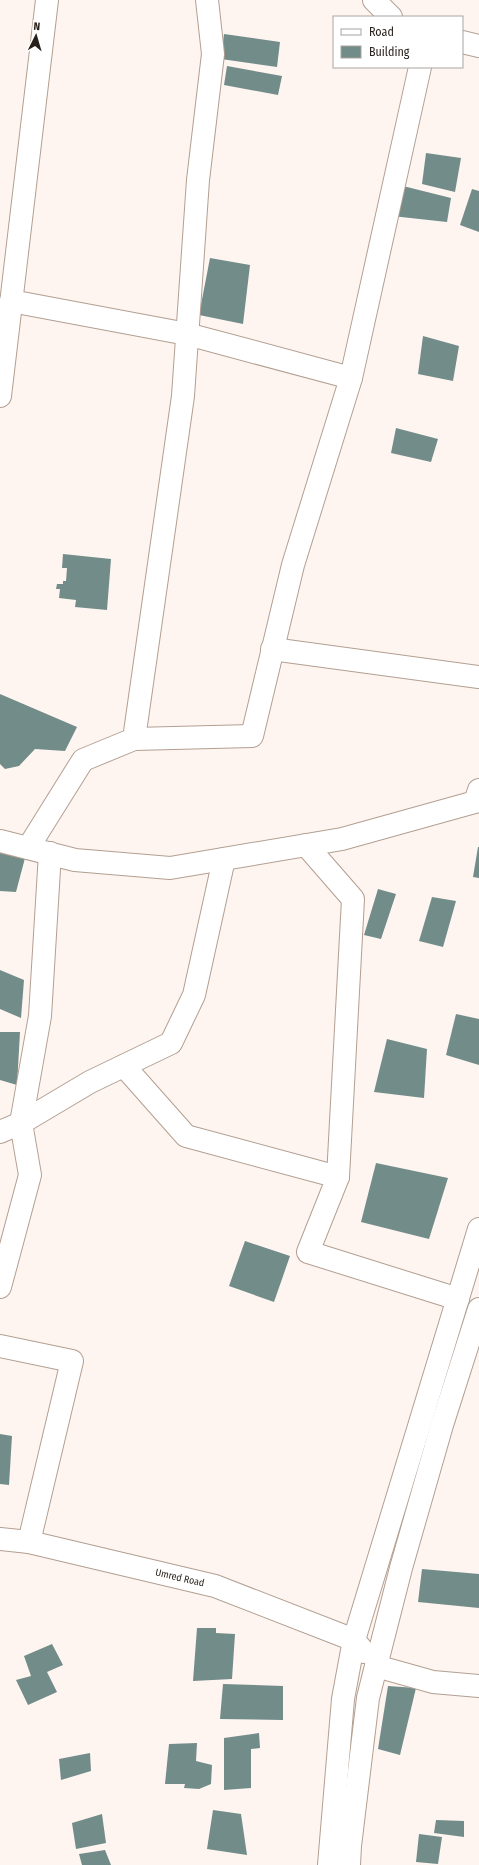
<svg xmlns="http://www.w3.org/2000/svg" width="479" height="1865" font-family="'Fira Sans Condensed',sans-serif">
<rect width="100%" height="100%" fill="#fef5f0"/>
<g fill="#728c8a">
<polygon points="224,34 280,42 277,67 221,59"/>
<polygon points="227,66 282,76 278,95 224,85"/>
<polygon points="426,153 461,158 455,192 422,184"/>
<polygon points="395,184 451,198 447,222 392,216"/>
<polygon points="472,189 479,191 479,232 460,225"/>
<polygon points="210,258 250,265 243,324 199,315"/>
<polygon points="423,336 459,346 453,381 418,374"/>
<polygon points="396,428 438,439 431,462 391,453"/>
<polygon points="63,554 111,559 107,610 75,607 76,600 59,598 60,589 56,589 57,584 63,584 63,581 66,581 67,568 62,568"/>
<polygon points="0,694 77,727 65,751 35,749 19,766 5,769 0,764"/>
<polygon points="478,847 479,847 479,878 473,877"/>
<polygon points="0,849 25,858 16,892 0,891"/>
<polygon points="378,889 396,894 381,939 364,935"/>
<polygon points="432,897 456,901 443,947 419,941"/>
<polygon points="0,970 24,980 21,1018 0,1009"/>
<polygon points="456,1014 479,1019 479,1065 446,1055"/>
<polygon points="0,1032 20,1032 17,1085 0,1080"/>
<polygon points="387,1039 427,1049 424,1098 374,1092"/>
<polygon points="376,1163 448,1178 429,1239 361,1222"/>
<polygon points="245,1241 290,1256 274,1302 229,1286"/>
<polygon points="0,1434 12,1436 9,1485 0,1484"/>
<polygon points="422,1569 479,1574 479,1608 418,1602"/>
<polygon points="197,1628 216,1628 216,1633 235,1634 232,1679 193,1681"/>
<polygon points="52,1644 63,1665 47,1672 57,1692 28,1705 16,1680 31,1676 24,1656"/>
<polygon points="223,1684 283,1686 283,1720 220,1719"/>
<polygon points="388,1686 416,1688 400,1755 378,1749"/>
<polygon points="259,1733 260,1748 251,1749 251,1788 224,1790 224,1738"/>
<polygon points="197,1743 196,1761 212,1765 211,1784 199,1789 184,1788 185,1784 165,1784 169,1744"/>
<polygon points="90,1753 91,1771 61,1780 59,1759"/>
<polygon points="213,1810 241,1814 247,1855 207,1849"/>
<polygon points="102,1814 106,1843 76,1849 72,1823"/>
<polygon points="436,1820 464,1821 464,1837 434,1833"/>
<polygon points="419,1834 442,1837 438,1864 416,1862"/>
<polygon points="105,1850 111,1865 82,1865 79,1854"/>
</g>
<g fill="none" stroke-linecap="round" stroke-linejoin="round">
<defs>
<g id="street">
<polyline points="374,0 391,17"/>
<polyline points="462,42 479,46"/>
<polyline points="11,301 187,334 351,378"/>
<polyline points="0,396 47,0"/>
<polyline points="272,649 479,677"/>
<polyline points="134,739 252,736 293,565 351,378 420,67"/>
<polyline points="0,841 75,860 170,868 342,839 475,802 479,790"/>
<polyline points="306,845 353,899 338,1177"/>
<polyline points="28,848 83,760 134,739 183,396 198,180 213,54 207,0"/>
<polyline points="124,1066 186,1136 338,1177 308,1252 458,1299"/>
<polyline points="0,1132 21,1123 90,1082 171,1043 194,995 224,859"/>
<polyline points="0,1287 30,1175 21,1123 40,1016 50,853"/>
<polyline points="0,1346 72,1361 29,1542"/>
<polyline points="376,1666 433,1682 479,1686"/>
</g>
<g id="secondary">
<polyline points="0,1539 29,1542 215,1586 354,1640 364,1652"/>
<polyline points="329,1865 343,1699 354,1640 479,1229"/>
<polyline points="349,1865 350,1846 368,1698 376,1666 401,1568 442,1425 479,1309"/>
</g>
</defs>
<use href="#street" stroke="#b39f92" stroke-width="24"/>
<use href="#secondary" stroke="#b39f92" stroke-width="24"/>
<use href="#street" stroke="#fff" stroke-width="22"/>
<use href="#secondary" stroke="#fff" stroke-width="22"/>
</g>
<g text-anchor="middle" stroke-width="3.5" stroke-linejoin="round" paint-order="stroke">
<g font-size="10" fill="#271f1a" stroke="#fff">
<text transform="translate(180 1577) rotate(13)" y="4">Umred Road</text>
</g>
</g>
<rect x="333" y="16" width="130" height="52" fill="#ffffff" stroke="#a9a5a3"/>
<rect x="341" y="29" width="20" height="6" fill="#ffffff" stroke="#a9a5a3"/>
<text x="369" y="36" font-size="12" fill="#271f1a">Road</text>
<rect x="341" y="46" width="20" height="12" fill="#728c8a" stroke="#a9a5a3"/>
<text x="369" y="56" font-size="12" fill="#271f1a">Building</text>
<g transform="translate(36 36) rotate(5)" stroke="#ffffff" stroke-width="3" paint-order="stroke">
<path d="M0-3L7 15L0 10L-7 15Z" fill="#271f1a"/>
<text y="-6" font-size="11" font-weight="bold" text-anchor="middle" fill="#271f1a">N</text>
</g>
</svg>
